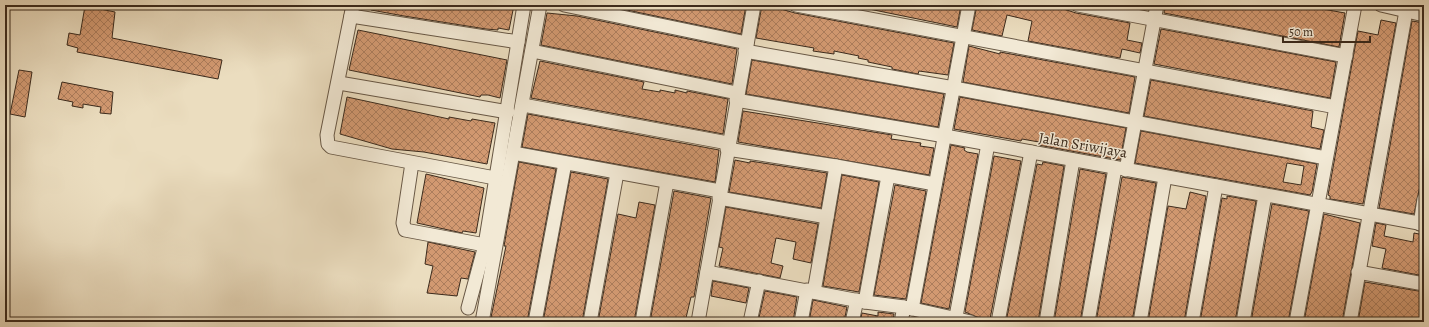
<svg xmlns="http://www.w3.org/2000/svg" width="1429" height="327" font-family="Alegreya,serif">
<defs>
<pattern id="building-cross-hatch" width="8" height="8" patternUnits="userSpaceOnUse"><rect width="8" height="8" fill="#d29971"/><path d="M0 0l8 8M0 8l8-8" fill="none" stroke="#ac7d5c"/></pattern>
</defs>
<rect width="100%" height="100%" fill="#ebddbf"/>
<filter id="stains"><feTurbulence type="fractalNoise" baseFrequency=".005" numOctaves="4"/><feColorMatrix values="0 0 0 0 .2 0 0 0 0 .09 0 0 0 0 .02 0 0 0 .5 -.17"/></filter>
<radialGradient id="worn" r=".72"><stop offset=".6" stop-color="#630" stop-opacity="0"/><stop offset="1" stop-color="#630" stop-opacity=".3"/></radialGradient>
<g fill="url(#building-cross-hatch)" stroke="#3b2a1c" fill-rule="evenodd">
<polygon points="372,5 514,5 509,30 498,28 498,30 486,29 404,16 371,10"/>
<polygon points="603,5 746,5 741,34"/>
<polygon points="762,5 778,5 777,8 795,13 954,43 948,75 919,71 918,74 892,69 892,67 868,62 868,60 858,58 859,56 834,51 834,54 813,51 814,48 756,38"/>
<polygon points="869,5 961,5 957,27 869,9"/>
<polygon points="977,5 1035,5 1047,7 1048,5 1051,5 1076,13 1130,23 1127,40 1142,43 1140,53 1122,49 1120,58 1028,41 1032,21 1007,15 1002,36 972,30"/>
<polygon points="1165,5 1300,5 1345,13 1339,47 1164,13"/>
<polygon points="85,6 115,12 112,38 222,60 218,79 77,52 78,48 67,45 69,33 80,35"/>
<polygon points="547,13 577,16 737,49 732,84 541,45"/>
<polygon points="1381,20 1396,23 1363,204 1330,199 1330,196 1328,195 1358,31 1378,35"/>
<polygon points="1412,21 1424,23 1424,167 1414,214 1379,208"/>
<polygon points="1161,29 1336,62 1330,98 1154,64"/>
<polygon points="358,30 507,60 500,98 488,95 481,95 480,97 349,70"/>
<polygon points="969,46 1000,54 1000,52 1135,77 1129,113 963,82"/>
<polygon points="752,60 944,94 938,127 746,94"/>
<polygon points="540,61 644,82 642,89 660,92 660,90 675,93 675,90 687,93 687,91 728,99 723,134 531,98"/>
<polygon points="19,70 32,72 25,117 10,114"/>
<polygon points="1151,80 1313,111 1311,127 1324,130 1320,149 1144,116"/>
<polygon points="62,82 113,92 111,114 100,113 101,107 83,104 83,108 72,106 73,102 58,99"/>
<polygon points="347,97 449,119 449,117 471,121 472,119 495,123 487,164 424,152 392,149 340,134"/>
<polygon points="960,97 1126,128 1120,160 1038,145 1039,142 1022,139 1021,141 954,129"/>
<polygon points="743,111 892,135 891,139 921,143 920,146 934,148 929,175 738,142"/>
<polygon points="528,114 719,150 715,182 522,147"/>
<path d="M1141,131L1317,164L1312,192L1310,195L1135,163ZM1287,163L1304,166L1301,185L1283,182Z"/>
<polygon points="951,145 965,148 964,150 967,152 978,154 949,309 921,303"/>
<polygon points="994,156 1021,161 990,319 977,317 965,312"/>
<polygon points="735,160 750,163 750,161 827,173 821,208 729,192"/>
<polygon points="519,162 556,169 527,322 490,322 506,246 504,246"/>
<polygon points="1043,162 1064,166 1038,322 1006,322 1037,164 1042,165"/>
<polygon points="1080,169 1106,174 1080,322 1054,322"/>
<polygon points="571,172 608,179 582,322 543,322"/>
<polygon points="426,174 484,188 476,233 463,231 462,233 417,223"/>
<polygon points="842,175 879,182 859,292 823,286"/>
<polygon points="1122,177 1156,183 1132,322 1096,322"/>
<polygon points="895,185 926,191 906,299 874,295"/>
<polygon points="674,191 711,198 694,297 691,297 685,322 650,322"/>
<polygon points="1190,192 1206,196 1184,322 1148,322 1168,206 1186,209"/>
<polygon points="1227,196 1256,201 1235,322 1200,322 1222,198 1227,199"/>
<polygon points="639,202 655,205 634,322 598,322 618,214 636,218"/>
<polygon points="1272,204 1309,211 1288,322 1251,322"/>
<polygon points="726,207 818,224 811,263 793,259 796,242 776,238 771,263 783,266 780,278 719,266 723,248 719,247"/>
<polygon points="1324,214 1360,223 1342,322 1304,322"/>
<polygon points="1376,223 1386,225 1384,236 1413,242 1414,233 1424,235 1421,261 1424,261 1424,276 1382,268 1386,249 1372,246"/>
<polygon points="428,242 475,252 468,279 461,278 457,296 427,293 433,266 425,264"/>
<polygon points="713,281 749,288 746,303 711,296"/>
<polygon points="1365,282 1424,292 1424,322 1358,322"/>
<polygon points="765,291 797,297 793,322 758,322"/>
<polygon points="813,300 847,307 844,322 809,322"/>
<polygon points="878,312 894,314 893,322 860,322 862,313 878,316"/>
</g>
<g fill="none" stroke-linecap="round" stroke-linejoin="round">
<defs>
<g id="minor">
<polyline points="353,5 327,135 328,144 331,147 495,178"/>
<polyline points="564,5 747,43"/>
<polyline points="796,5 1336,107"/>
<polyline points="1078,5 1346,56"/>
<polyline points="1381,5 1424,15"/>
<polyline points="351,16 518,42"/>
<polyline points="532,51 737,93"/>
<polyline points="745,51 954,88 1326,158"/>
<polyline points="339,83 508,112"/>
<polyline points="736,100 945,136 1424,224"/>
<polyline points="523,105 728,143"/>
<polyline points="727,149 836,166 935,184"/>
<polyline points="513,153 720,191"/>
<polyline points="412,163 403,223 405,230 485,245"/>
<polyline points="1126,170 1157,5"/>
<polyline points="719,198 827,217"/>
<polyline points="1420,224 1424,199"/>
<polyline points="707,272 865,302 904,307 971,322"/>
<polyline points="1358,272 1424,284"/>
<polyline points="814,292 836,166"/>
<polyline points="865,302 888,176"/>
<polyline points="468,308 485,245 524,5"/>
<polyline points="912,309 969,5"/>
<polyline points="482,322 540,5"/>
<polyline points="535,322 565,163"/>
<polyline points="590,322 617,173"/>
<polyline points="642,322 667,182"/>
<polyline points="698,322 754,5"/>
<polyline points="750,322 759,281"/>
<polyline points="801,322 807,290"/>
<polyline points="852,322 857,300"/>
<polyline points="901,322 904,307"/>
<polyline points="955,322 988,144"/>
<polyline points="998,322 1031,152"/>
<polyline points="1046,322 1073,160"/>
<polyline points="1088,322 1115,168"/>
<polyline points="1140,322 1165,177"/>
<polyline points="1192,322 1216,186"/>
<polyline points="1243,322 1265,195"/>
<polyline points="1296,322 1355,5"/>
<polyline points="1350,322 1406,11"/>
</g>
</defs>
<use href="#minor" stroke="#675745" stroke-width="15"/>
<use href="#minor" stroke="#f2e9d5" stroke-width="13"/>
</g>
<g text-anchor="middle" stroke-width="3" stroke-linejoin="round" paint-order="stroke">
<g font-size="15" fill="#3b2a1c" stroke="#f2e9d5">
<text transform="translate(1083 145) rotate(10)" y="5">Jalan Sriwijaya</text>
</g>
</g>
<rect width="1429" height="327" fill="none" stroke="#ebddbf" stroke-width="20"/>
<rect x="6" y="6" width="1417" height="315" fill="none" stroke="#3b2a1c" stroke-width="2"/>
<rect x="10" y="10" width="1409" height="307" fill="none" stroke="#3b2a1c"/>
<path d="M1283 36v6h87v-6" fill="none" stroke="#3b2a1c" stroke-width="2"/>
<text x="1289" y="36" font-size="12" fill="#3b2a1c" stroke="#f2e9d5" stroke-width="3" paint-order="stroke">50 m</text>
<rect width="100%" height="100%" filter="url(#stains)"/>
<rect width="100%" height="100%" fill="url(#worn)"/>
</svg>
